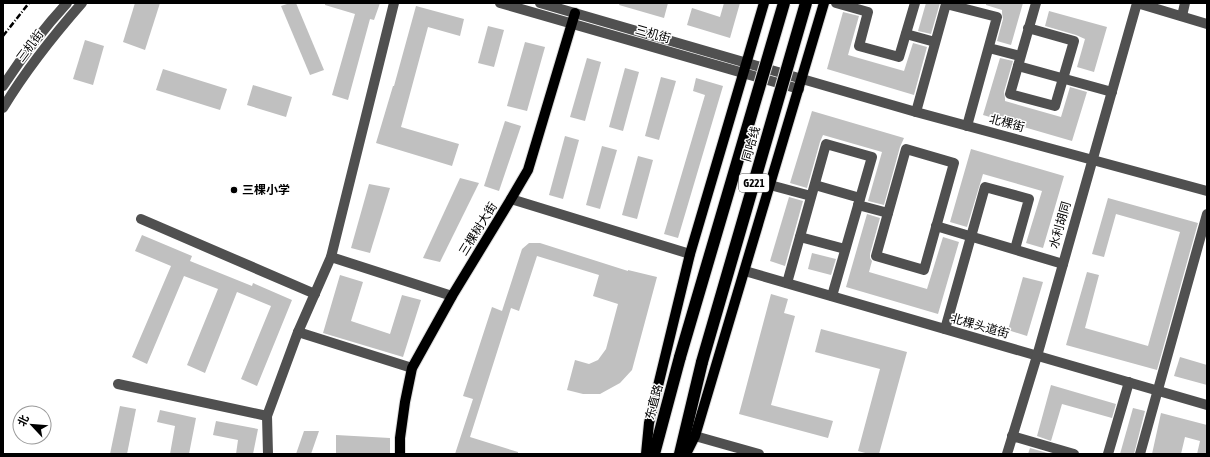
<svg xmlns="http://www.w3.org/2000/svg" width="1210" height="457" font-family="'Asap Condensed','Noto Sans SC',sans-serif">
<rect width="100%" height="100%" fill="#fff"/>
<g fill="#c0c0c0">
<polygon points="135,3 160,3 145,50 123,42"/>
<polygon points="290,3 296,3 324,70 310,75 281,6"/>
<polygon points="325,3 380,3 374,20 370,19 348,100 332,95 355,14 325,5"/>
<polygon points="620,3 668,3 664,18 619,5"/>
<polygon points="724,3 740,3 730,38 687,25 692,8 720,17"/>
<polygon points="926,3 940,3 931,34 918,31"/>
<polygon points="986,3 1023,3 1011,45 997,41 1003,19 1002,13 1002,10 986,5"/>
<polygon points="416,6 464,19 460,36 428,27 401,127 459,144 452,166 376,143 393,86 394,86"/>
<polygon points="1049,11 1107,27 1094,72 1077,67 1085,39 1076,35 1045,26"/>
<polygon points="843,12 859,16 848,55 904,71 913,43 927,47 914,95 827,69"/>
<polygon points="488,26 504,30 494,67 478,63"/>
<polygon points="85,40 104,46 93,85 73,79"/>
<polygon points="525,42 545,47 527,111 507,106"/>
<polygon points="587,58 601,62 585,121 570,117"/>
<polygon points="1000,58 1013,61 1004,92 1005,98 1005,101 1061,117 1070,87 1087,92 1072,141 983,115"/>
<polygon points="625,68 639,72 623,131 609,127"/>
<polygon points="163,69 227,89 220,110 156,90"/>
<polygon points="661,77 676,81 659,140 645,136"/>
<polygon points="696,78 723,86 678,238 664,234 705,95 693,91"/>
<polygon points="253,85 292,97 286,117 247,105"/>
<polygon points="812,111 904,138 900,147 884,205 868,201 882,152 823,135 820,142 807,188 790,183"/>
<polygon points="505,121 521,126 499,191 484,186"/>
<polygon points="565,136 579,140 563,199 549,195"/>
<polygon points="602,146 617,150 600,209 586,205"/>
<polygon points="971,149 1064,176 1043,248 1026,243 1042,191 983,174 967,227 950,222"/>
<polygon points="638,156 653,160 637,219 622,215"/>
<polygon points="460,178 479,183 440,262 423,258"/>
<polygon points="369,184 390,188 370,253 351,248"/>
<polygon points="789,197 803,201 785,266 770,261"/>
<polygon points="1108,198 1198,223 1157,370 1066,345 1087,272 1099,275 1085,328 1148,346 1180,232 1116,214 1104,257 1092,254"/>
<polygon points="867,214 880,218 870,254 870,258 872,261 869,272 927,289 943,237 959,242 938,314 846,287"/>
<polygon points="142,235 192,256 190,261 252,286 253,283 292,300 257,386 241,379 271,306 237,292 205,373 187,365 218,289 184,276 147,364 132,357 171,266 135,251"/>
<polygon points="529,243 540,243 628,271 628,270 657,277 632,370 620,383 600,394 583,394 567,390 575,360 589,364 598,360 606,349 618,304 593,296 599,275 537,256 519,311 511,308 470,437 518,452 518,454 455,454 473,399 463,396 492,307 502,311 522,249"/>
<polygon points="812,253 836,259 831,275 808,269"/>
<polygon points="340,275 363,282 351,321 390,334 402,295 421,300 403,357 323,333"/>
<polygon points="1023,277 1043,282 1027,336 1008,330"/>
<polygon points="771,294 788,299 784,313 795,316 771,405 833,421 828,438 739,414"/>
<polygon points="821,329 907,352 879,454 869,454 858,451 880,369 815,352"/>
<polygon points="1180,357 1207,365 1207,385 1174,376"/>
<polygon points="1051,385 1116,404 1112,418 1062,404 1051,441 1037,436"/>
<polygon points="120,406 136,409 127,454 110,454"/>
<polygon points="1133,408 1145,411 1134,454 1120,454"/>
<polygon points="160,410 196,418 189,454 170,454 175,426 157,422"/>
<polygon points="1161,413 1207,425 1207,454 1197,454 1200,441 1185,437 1181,454 1152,454"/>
<polygon points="216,421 258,429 253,454 236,454 238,440 213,435"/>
<polygon points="304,431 319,431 311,454 296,454"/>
<polygon points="336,435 390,438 390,454 336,453"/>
<polygon points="1030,448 1051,454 1028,454"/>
</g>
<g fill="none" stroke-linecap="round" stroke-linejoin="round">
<defs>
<g id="major">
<polyline points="400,454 400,438 405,402 412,368 452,296 511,199 528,170 575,13"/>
<polyline points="646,454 649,423 690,254 764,3"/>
<polyline points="686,454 695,436 824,3"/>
</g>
<g id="highway">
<polyline points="654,454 680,357"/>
<polyline points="680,454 702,362"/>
</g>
</defs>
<use href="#major" stroke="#dbdbdb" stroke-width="12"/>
<use href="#highway" stroke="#dbdbdb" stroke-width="14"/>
<g stroke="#505050" stroke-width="10">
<polyline points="500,3 799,89"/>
<polyline points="540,3 916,112 1207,191"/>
<polyline points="836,3 868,12 859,46 899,57 915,3"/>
<polyline points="1137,3 1207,24"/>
<polyline points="1182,16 1185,3"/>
<polyline points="1028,28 1074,41 1055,106 1010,94 1036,3"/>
<polyline points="906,34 935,42"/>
<polyline points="989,48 1020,56"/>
<polyline points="1018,66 1112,92"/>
<path d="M3,86C22,57 43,29 67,3"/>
<path d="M3,108C26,70 53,36 82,3"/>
<polyline points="916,112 946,4 997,17 967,126"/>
<polygon points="906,149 954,163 924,270 876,256"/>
<polyline points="770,185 811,196"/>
<polyline points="815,185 860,198"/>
<polyline points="511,199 690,254"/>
<polyline points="858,205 888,213"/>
<polyline points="141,219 315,294"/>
<polyline points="936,226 1063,264"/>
<polyline points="800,237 845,249"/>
<polyline points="331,257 452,296"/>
<polyline points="745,271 1207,405"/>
<polyline points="787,283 826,144 872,157 832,296"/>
<polyline points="945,329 985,187 1029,199 1015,249"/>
<polyline points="298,332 412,368"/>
<polyline points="118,384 267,416"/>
<polyline points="695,436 759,454"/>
<polyline points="1012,436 1074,454"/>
<polyline points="268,454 267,416 298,332 331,257 394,3"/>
<polyline points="1007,454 1037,356 1137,3"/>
<polyline points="1108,454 1129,382"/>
<polyline points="1140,454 1207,214"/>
</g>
<use href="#major" stroke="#000" stroke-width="10"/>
<use href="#highway" stroke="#000" stroke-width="12"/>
<polyline stroke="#000" stroke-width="2.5" stroke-dasharray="6 2 1 2" stroke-linecap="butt" points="3,36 29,3"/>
<defs>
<g id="highway-bridge">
<polyline points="680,357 784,3"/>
<polyline points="702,362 806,3"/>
</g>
</defs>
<use href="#highway-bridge" stroke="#dbdbdb" stroke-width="14" stroke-linecap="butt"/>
<use href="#highway-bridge" stroke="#000" stroke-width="12"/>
</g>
<circle fill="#000" stroke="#fff" stroke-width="1.5" cx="234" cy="190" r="4"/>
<g text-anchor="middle" stroke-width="3" stroke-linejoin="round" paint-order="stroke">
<rect fill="#fff" stroke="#4c4c4c" stroke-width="1" x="739" y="174" width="30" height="18" rx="3"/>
<g font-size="11" font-weight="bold" fill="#000">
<text x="754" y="187">G221</text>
</g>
<g font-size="12" fill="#000" stroke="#fff">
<text transform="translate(653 34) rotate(16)" y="4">三机街</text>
<text transform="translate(30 46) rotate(-53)" y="4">三机街</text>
<text transform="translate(1007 123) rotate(15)" y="4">北棵街</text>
<text transform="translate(751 144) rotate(-74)" y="4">同哈线</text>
<text transform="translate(1060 225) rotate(-74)" y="4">水利胡同</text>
<text transform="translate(478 229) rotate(-58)" y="4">三棵树大街</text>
<text transform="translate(980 326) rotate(16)" y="4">北棵头道街</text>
<text transform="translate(654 402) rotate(-75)" y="4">东直路</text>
</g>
<g font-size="12" font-weight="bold" fill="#000" stroke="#fff" text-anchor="start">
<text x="242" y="194">三棵小学</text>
</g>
</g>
<rect width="1210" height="457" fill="none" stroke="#000000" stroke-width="8"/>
<g transform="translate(32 425) rotate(296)"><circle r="19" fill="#ffffff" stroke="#999999"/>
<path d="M0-3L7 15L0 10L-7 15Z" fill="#000000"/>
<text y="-6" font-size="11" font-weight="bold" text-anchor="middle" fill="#000000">北</text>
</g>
</svg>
